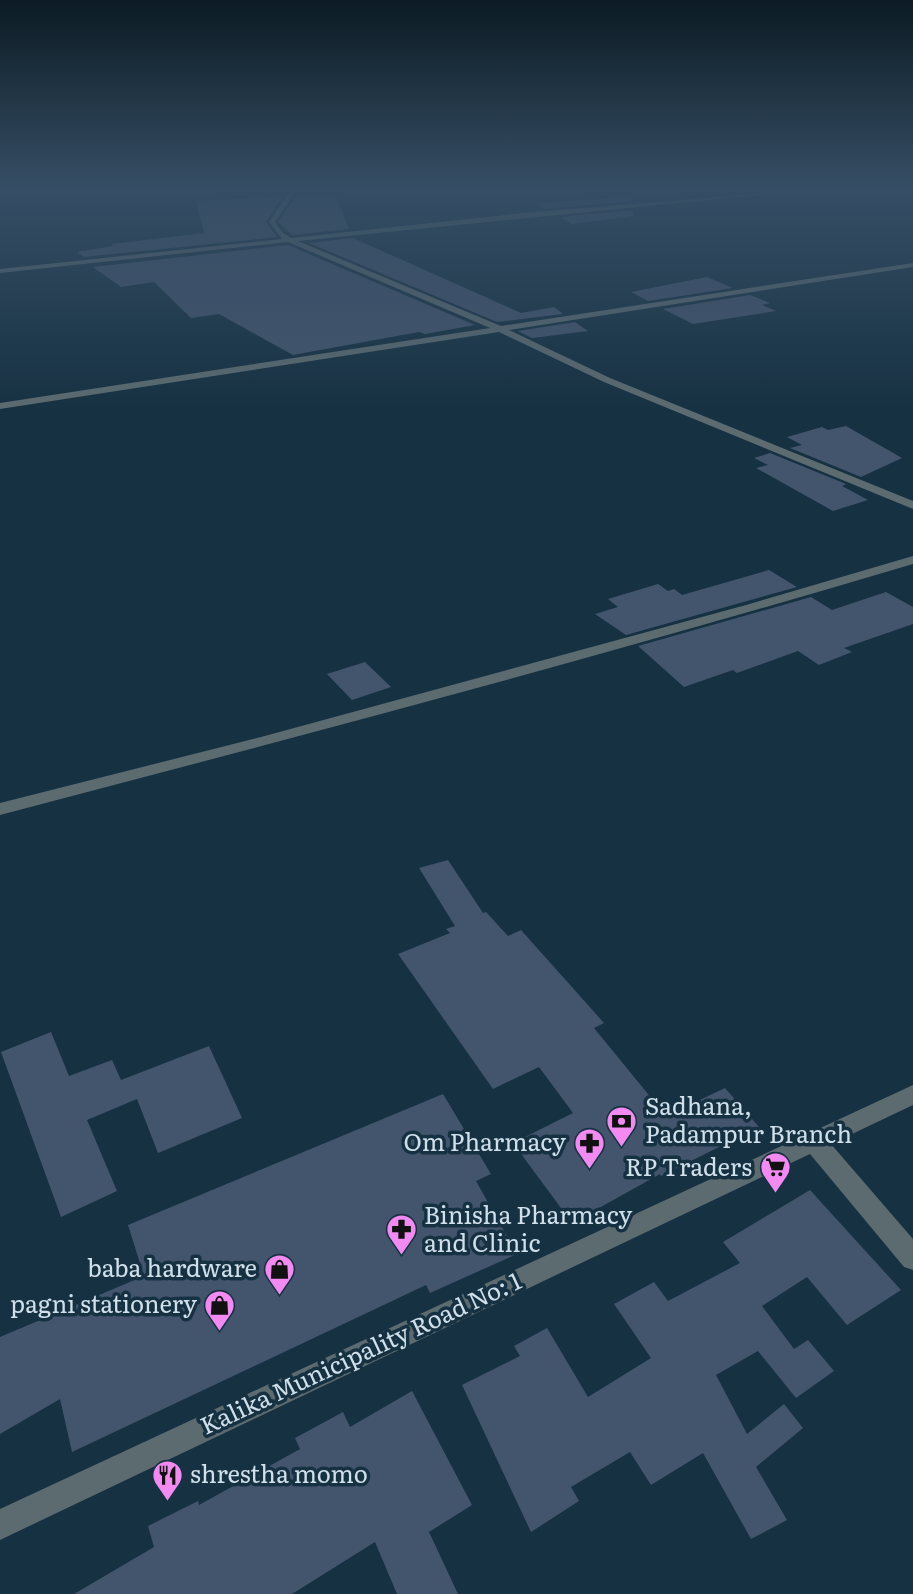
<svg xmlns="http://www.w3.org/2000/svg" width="913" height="1594" font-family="Literata,serif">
<rect width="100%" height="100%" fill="#163142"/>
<g fill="#43556d">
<polygon points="272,195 284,195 266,222 277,237 84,257 77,252 113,246 112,244 204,233 196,201 270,197"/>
<polygon points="297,195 336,195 349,229 292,235 278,222"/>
<polygon points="631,197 632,201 545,209 536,203"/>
<polygon points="633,210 633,216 572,224 560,217"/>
<polygon points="353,238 521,313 554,307 563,314 497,322 309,243"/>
<polygon points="288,245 475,325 425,334 419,332 293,355 219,314 191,318 154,282 121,287 93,267"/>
<polygon points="707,277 733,288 648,301 631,292"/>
<polygon points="750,295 770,303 762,305 776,311 693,324 663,309"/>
<polygon points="575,322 588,331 532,338 518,331"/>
<polygon points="846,426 902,458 861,477 790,448 802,445 787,437 822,427 828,430"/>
<polygon points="770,453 846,484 842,486 868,500 833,511 756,468 768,465 754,458"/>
<polygon points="769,570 797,587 626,635 595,614 618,607 608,599 658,584 668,591 674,589 682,595"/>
<polygon points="886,592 913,607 913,624 844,648 852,652 819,665 798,651 737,673 733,670 684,687 638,646 811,597 832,610"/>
<polygon points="365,662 391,687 352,700 327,674"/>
<polygon points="448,860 483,913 486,912 508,936 521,930 604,1023 594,1028 666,1116 725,1088 759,1127 661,1176 660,1174 572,1223 513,1143 573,1113 539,1067 493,1089 398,954 450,933 446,929 455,926 419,868"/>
<polygon points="51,1032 69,1076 112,1060 121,1080 209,1046 242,1118 158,1153 137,1099 87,1120 117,1191 61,1217 1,1052"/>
<polygon points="443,1094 491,1174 476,1181 517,1254 430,1293 426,1285 72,1452 60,1399 0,1434 0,1337 144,1276 128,1225"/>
<polygon points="810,1190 901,1290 847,1325 807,1277 762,1306 794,1349 808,1340 834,1371 796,1398 758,1351 716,1375 747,1434 784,1404 803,1428 756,1467 787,1520 751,1539 703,1453 651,1485 630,1452 571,1487 579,1501 531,1532 462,1385 520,1356 514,1346 547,1328 588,1397 651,1358 614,1304 654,1282 668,1301 740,1263 723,1242"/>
<polygon points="412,1391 472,1505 429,1532 458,1594 397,1594 375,1542 292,1594 74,1594 154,1547 148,1526 198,1501 199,1505 300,1449 295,1438 343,1412 350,1427"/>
</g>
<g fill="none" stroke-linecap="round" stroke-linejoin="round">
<g fill="#5c6b70" fill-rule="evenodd">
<polygon points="292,188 298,188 275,222 282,232 291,238 523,213 829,188 298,241 501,326 913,263 913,267 509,330 610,378 913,501 913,509 604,382 499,332 0,409 0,403 490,328 288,242 0,273 0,269 282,239 269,222"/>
<path d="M913,556V564C611,654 305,735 0,815V803L261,737L746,605Z"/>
<polygon points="913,1085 913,1105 831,1144 913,1239 913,1270 904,1267 810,1154 0,1540 0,1509"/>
</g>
</g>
<linearGradient id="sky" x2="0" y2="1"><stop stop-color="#0c1b24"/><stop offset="0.46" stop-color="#364e65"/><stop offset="1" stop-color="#364e65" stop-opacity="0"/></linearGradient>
<rect width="913" height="411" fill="url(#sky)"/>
<defs>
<symbol id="bank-pin" viewBox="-11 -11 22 30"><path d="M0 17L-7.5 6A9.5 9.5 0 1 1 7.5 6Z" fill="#f28af2" stroke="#163142"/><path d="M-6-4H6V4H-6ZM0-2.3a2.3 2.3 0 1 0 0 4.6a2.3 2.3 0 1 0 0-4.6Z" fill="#111"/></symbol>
<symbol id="pharmacy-pin" viewBox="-11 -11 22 30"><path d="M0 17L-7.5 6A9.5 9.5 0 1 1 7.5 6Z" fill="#f28af2" stroke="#163142"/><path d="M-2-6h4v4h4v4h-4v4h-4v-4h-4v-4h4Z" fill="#111"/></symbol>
<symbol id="supermarket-pin" viewBox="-11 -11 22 30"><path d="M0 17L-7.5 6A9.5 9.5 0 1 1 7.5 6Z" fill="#f28af2" stroke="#163142"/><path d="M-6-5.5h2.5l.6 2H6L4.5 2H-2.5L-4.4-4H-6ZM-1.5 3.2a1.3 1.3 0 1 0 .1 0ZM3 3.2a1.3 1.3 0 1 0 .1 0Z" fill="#111"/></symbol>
<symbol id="shop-pin" viewBox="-11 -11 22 30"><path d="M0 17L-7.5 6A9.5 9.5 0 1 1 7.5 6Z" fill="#f28af2" stroke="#163142"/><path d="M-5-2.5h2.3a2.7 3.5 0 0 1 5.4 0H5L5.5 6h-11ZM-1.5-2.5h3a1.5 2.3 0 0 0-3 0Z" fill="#111"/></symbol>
<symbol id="restaurant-pin" viewBox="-11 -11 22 30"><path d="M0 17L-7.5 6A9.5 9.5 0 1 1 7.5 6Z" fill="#f28af2" stroke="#163142"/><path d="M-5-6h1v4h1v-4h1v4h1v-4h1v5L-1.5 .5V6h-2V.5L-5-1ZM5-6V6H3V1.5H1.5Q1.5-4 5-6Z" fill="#111"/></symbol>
</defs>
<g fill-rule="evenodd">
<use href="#bank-pin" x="604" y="1104" width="35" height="47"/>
<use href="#pharmacy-pin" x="572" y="1126" width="35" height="47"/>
<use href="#supermarket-pin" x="758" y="1150" width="35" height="47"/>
<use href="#pharmacy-pin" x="384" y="1212" width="35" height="47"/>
<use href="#shop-pin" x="262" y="1252" width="35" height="47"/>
<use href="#shop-pin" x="202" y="1288" width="35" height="47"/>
<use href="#restaurant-pin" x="150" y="1458" width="35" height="47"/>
</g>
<g text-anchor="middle" stroke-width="7" stroke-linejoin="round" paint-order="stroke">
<g font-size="24" fill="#d0e0eb" stroke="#163142" text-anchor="end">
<text x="645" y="1115" text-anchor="start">Sadhana,<tspan x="645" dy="28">Padampur Branch</tspan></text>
<text x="566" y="1151">Om Pharmacy</text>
<text x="752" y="1176">RP Traders</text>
<text x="424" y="1224" text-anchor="start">Binisha Pharmacy<tspan x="424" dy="28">and Clinic</tspan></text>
<text x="257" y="1277">baba hardware</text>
<text x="197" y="1313">pagni stationery</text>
<text x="190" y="1483" text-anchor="start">shrestha momo</text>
</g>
<g font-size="24" fill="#d0e0eb" stroke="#163142">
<text transform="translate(361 1354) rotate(-25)" y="8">Kalika Municipality Road No: 1</text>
</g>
</g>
</svg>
